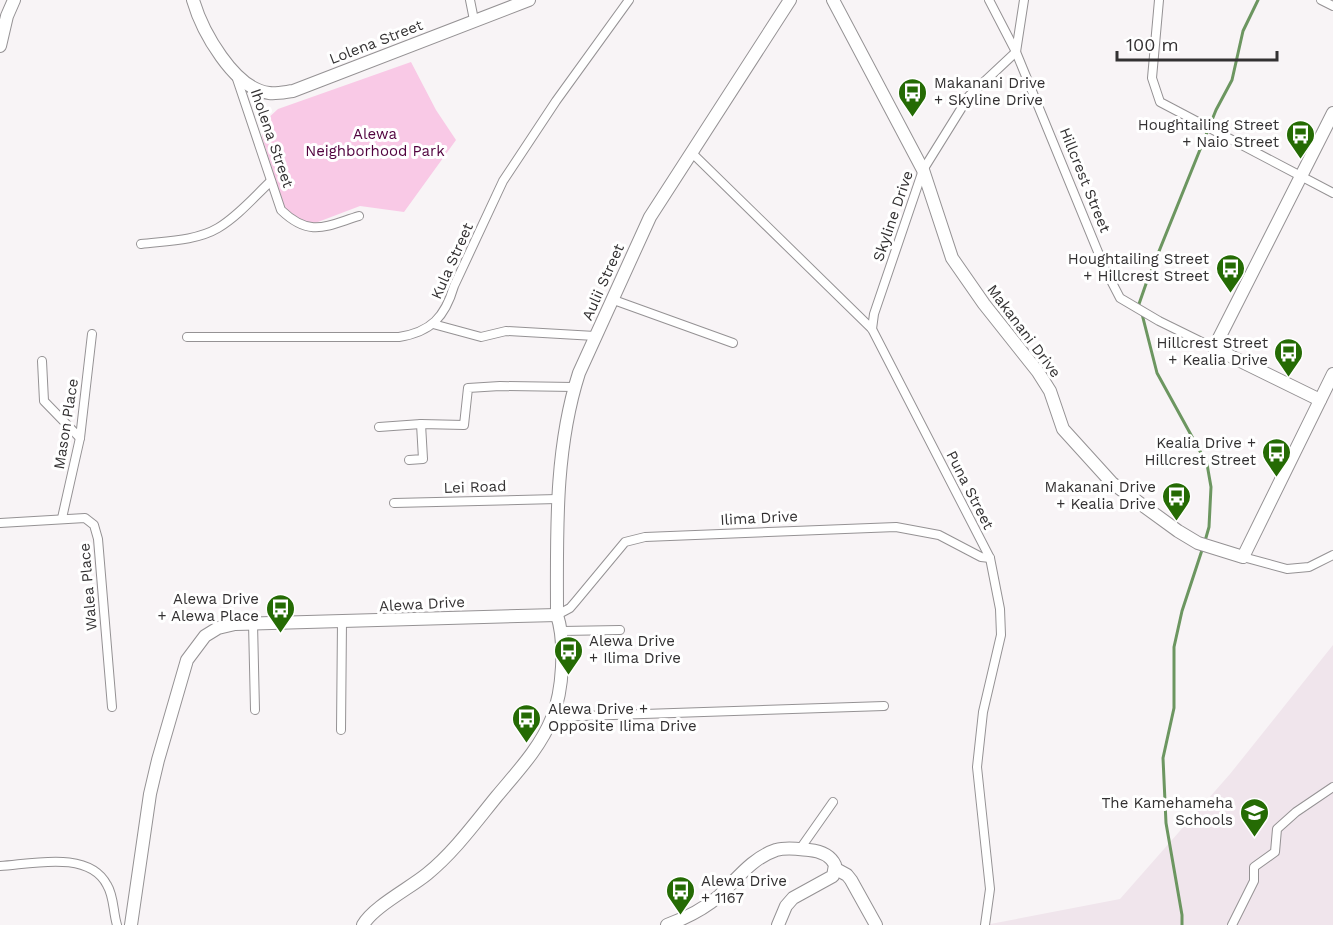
<svg xmlns="http://www.w3.org/2000/svg" width="1333" height="925" font-family="'Work Sans',sans-serif">
<rect width="100%" height="100%" fill="#f8f4f6"/>
<polygon fill="#f0e5ec" points="1333,645 1333,925 985,925 1120,899 1230,774"/>
<polygon fill="#f9c9e6" points="411,62 436,110 456,140 404,212 360,206 310,225 287,215 262,137 264,122 278,109"/>
<g fill="none" stroke-linecap="round" stroke-linejoin="round">
<g stroke="#6c9660" stroke-width="3">
<polyline points="1140,308 1139,304 1147,281 1216,110 1232,80 1243,31 1258,0"/>
<polyline points="1142,314 1157,373 1207,464 1211,487 1209,527 1205,541"/>
<polyline points="1182,925 1182,915 1166,823 1163,758 1174,708 1174,647 1182,611 1203,547"/>
</g>
<defs>
<g id="street">
<polyline points="470,0 474,20"/>
<polyline points="989,0 1016,52 1105,269 1120,298 1159,321 1214,348"/>
<polyline points="1159,0 1152,78 1160,102 1333,193"/>
<polyline points="1321,0 1333,6"/>
<path d="M236,76L281,210C310,238 326,226 359,216"/>
<polyline points="691,152 872,329 990,558 1000,609 1001,635 983,712 977,767 990,889 985,925"/>
<path d="M141,244C165,241 196,241 218,228C238,216 254,197 271,181"/>
<polyline points="611,299 733,343"/>
<polyline points="433,324 481,337 506,331 595,336"/>
<polyline points="872,329 874,314 923,170 969,96 1016,52 1024,0"/>
<path d="M187,337H399C431,332 445,317 454,286L503,181L556,101L629,0"/>
<polyline points="42,361 44,401 80,438"/>
<polyline points="379,427 421,424 464,425 468,388 500,386 574,387"/>
<polyline points="409,460 423,459 421,424"/>
<polyline points="394,503 557,499"/>
<polyline points="62,518 80,438 92,334"/>
<polyline points="0,523 85,518 94,525 98,539 112,707"/>
<polyline points="1243,557 1287,569 1309,567 1333,555"/>
<polyline points="557,615 570,608 576,601 625,542 645,537 896,527 939,535 981,557 990,558"/>
<polyline points="253,623 255,710"/>
<polyline points="562,631 620,630"/>
<polyline points="553,717 884,706"/>
<polyline points="341,730 342,621"/>
<polyline points="800,849 833,802"/>
<path d="M0,866C32,864 89,850 107,885C114,896 113,912 117,925"/>
<polyline points="1232,925 1254,881 1254,867 1275,852 1277,829 1296,812 1333,787"/>
</g>
<g id="secondary">
<path d="M193,0C202,31 234,89 269,93C276,94 285,92 293,91L529,0"/>
<polyline points="833,0 923,170 952,258 984,304 1038,372 1050,391 1063,429 1112,483 1178,531 1198,543 1243,557 1333,374"/>
<polyline points="0,46 7,16 14,0"/>
<polyline points="1320,400 1214,348 1333,113"/>
<polyline points="836,869 847,875 851,880 876,925"/>
<polyline points="131,925 150,794 158,760 187,660 205,636 218,628 235,624 557,615"/>
<path d="M363,925C373,907 410,888 427,874C454,852 475,823 497,796C517,772 540,748 552,718C563,691 566,643 557,615C557,534 554,451 579,373L650,217L790,0"/>
<path d="M667,925C686,918 704,909 719,896C737,879 752,858 776,850C787,847 798,849 809,850C819,851 830,854 835,865L833,876L793,898L786,906L778,925"/>
</g>
</defs>
<use href="#street" stroke="#959294" stroke-width="10"/>
<use href="#secondary" stroke="#959294" stroke-width="14"/>
<use href="#street" stroke="#fff" stroke-width="8"/>
<use href="#secondary" stroke="#fff" stroke-width="12"/>
</g>
<defs>
<symbol id="bus-pin" viewBox="-11 -11 22 30"><path d="M0 17L-7.5 6A9.5 9.5 0 1 1 7.5 6Z" fill="#256b04" stroke="#fff"/><path d="M-5-6H5V4H4V6H2V4H-2V6H-4V4H-5ZM-3.5-4V0h7V-4ZM-3.5 1.2v1.5H-2V1.2ZM2 1.2v1.5H3.5V1.2Z" fill="#fff"/></symbol>
<symbol id="school-pin" viewBox="-11 -11 22 30"><path d="M0 17L-7.5 6A9.5 9.5 0 1 1 7.5 6Z" fill="#256b04" stroke="#fff"/><path d="M0-5L7-2L0 1L-7-2ZM-4 1L0 2.5L4 1V4Q0 6-4 4Z" fill="#fff"/></symbol>
</defs>
<g fill-rule="evenodd">
<use href="#bus-pin" x="896" y="76" width="33" height="45"/>
<use href="#bus-pin" x="1284" y="118" width="33" height="45"/>
<use href="#bus-pin" x="1214" y="252" width="33" height="45"/>
<use href="#bus-pin" x="1272" y="336" width="33" height="45"/>
<use href="#bus-pin" x="1260" y="436" width="33" height="45"/>
<use href="#bus-pin" x="1160" y="480" width="33" height="45"/>
<use href="#bus-pin" x="264" y="592" width="33" height="45"/>
<use href="#bus-pin" x="552" y="634" width="33" height="45"/>
<use href="#bus-pin" x="510" y="702" width="33" height="45"/>
<use href="#school-pin" x="1238" y="796" width="33" height="45"/>
<use href="#bus-pin" x="664" y="874" width="33" height="45"/>
</g>
<g text-anchor="middle" stroke-width="6" stroke-linejoin="round" paint-order="stroke">
<g font-size="15" fill="#333132" stroke="#fff">
<text transform="translate(376 42) rotate(-21)" y="5">Lolena Street</text>
<text transform="translate(272 138) rotate(71)" y="5">Iholena Street</text>
<text transform="translate(1085 180) rotate(68)" y="5">Hillcrest Street</text>
<text transform="translate(893 216) rotate(-71)" y="5">Skyline Drive</text>
<text transform="translate(452 261) rotate(-66)" y="5">Kula Street</text>
<text transform="translate(603 282) rotate(-66)" y="5">Aulii Street</text>
<text transform="translate(1024 331) rotate(53)" y="5">Makanani Drive</text>
<text transform="translate(66 424) rotate(-81)" y="5">Mason Place</text>
<text transform="translate(475 487) rotate(-2)" y="5">Lei Road</text>
<text transform="translate(970 490) rotate(63)" y="5">Puna Street</text>
<text transform="translate(759 518) rotate(-3)" y="5">Ilima Drive</text>
<text transform="translate(88 587) rotate(-95)" y="5">Walea Place</text>
<text transform="translate(422 604) rotate(-3)" y="5">Alewa Drive</text>
</g>
<g font-size="15" fill="#333132" stroke="#fff" text-anchor="end">
<text x="934" y="88" text-anchor="start">Makanani Drive<tspan x="934" dy="17">+ Skyline Drive</tspan></text>
<text x="1279" y="130">Houghtailing Street<tspan x="1279" dy="17">+ Naio Street</tspan></text>
<text x="1209" y="264">Houghtailing Street<tspan x="1209" dy="17">+ Hillcrest Street</tspan></text>
<text x="1268" y="348">Hillcrest Street<tspan x="1268" dy="17">+ Kealia Drive</tspan></text>
<text x="1256" y="448">Kealia Drive +<tspan x="1256" dy="17">Hillcrest Street</tspan></text>
<text x="1156" y="492">Makanani Drive<tspan x="1156" dy="17">+ Kealia Drive</tspan></text>
<text x="259" y="604">Alewa Drive<tspan x="259" dy="17">+ Alewa Place</tspan></text>
<text x="589" y="646" text-anchor="start">Alewa Drive<tspan x="589" dy="17">+ Ilima Drive</tspan></text>
<text x="548" y="714" text-anchor="start">Alewa Drive +<tspan x="548" dy="17">Opposite Ilima Drive</tspan></text>
<text x="1233" y="808">The Kamehameha<tspan x="1233" dy="17">Schools</tspan></text>
<text x="701" y="886" text-anchor="start">Alewa Drive<tspan x="701" dy="17">+ 1167</tspan></text>
</g>
<g font-size="15" fill="#51023e" stroke="#fff">
<text x="375" y="139">Alewa<tspan x="375" dy="17">Neighborhood Park</tspan></text>
</g>
</g>
<path d="M1117 51v9h160v-9" fill="none" stroke="#333132" stroke-width="3"/>
<text x="1126" y="51" font-size="18" fill="#333132" stroke="#ffffff" stroke-width="4.5" paint-order="stroke">100 m</text>
</svg>
